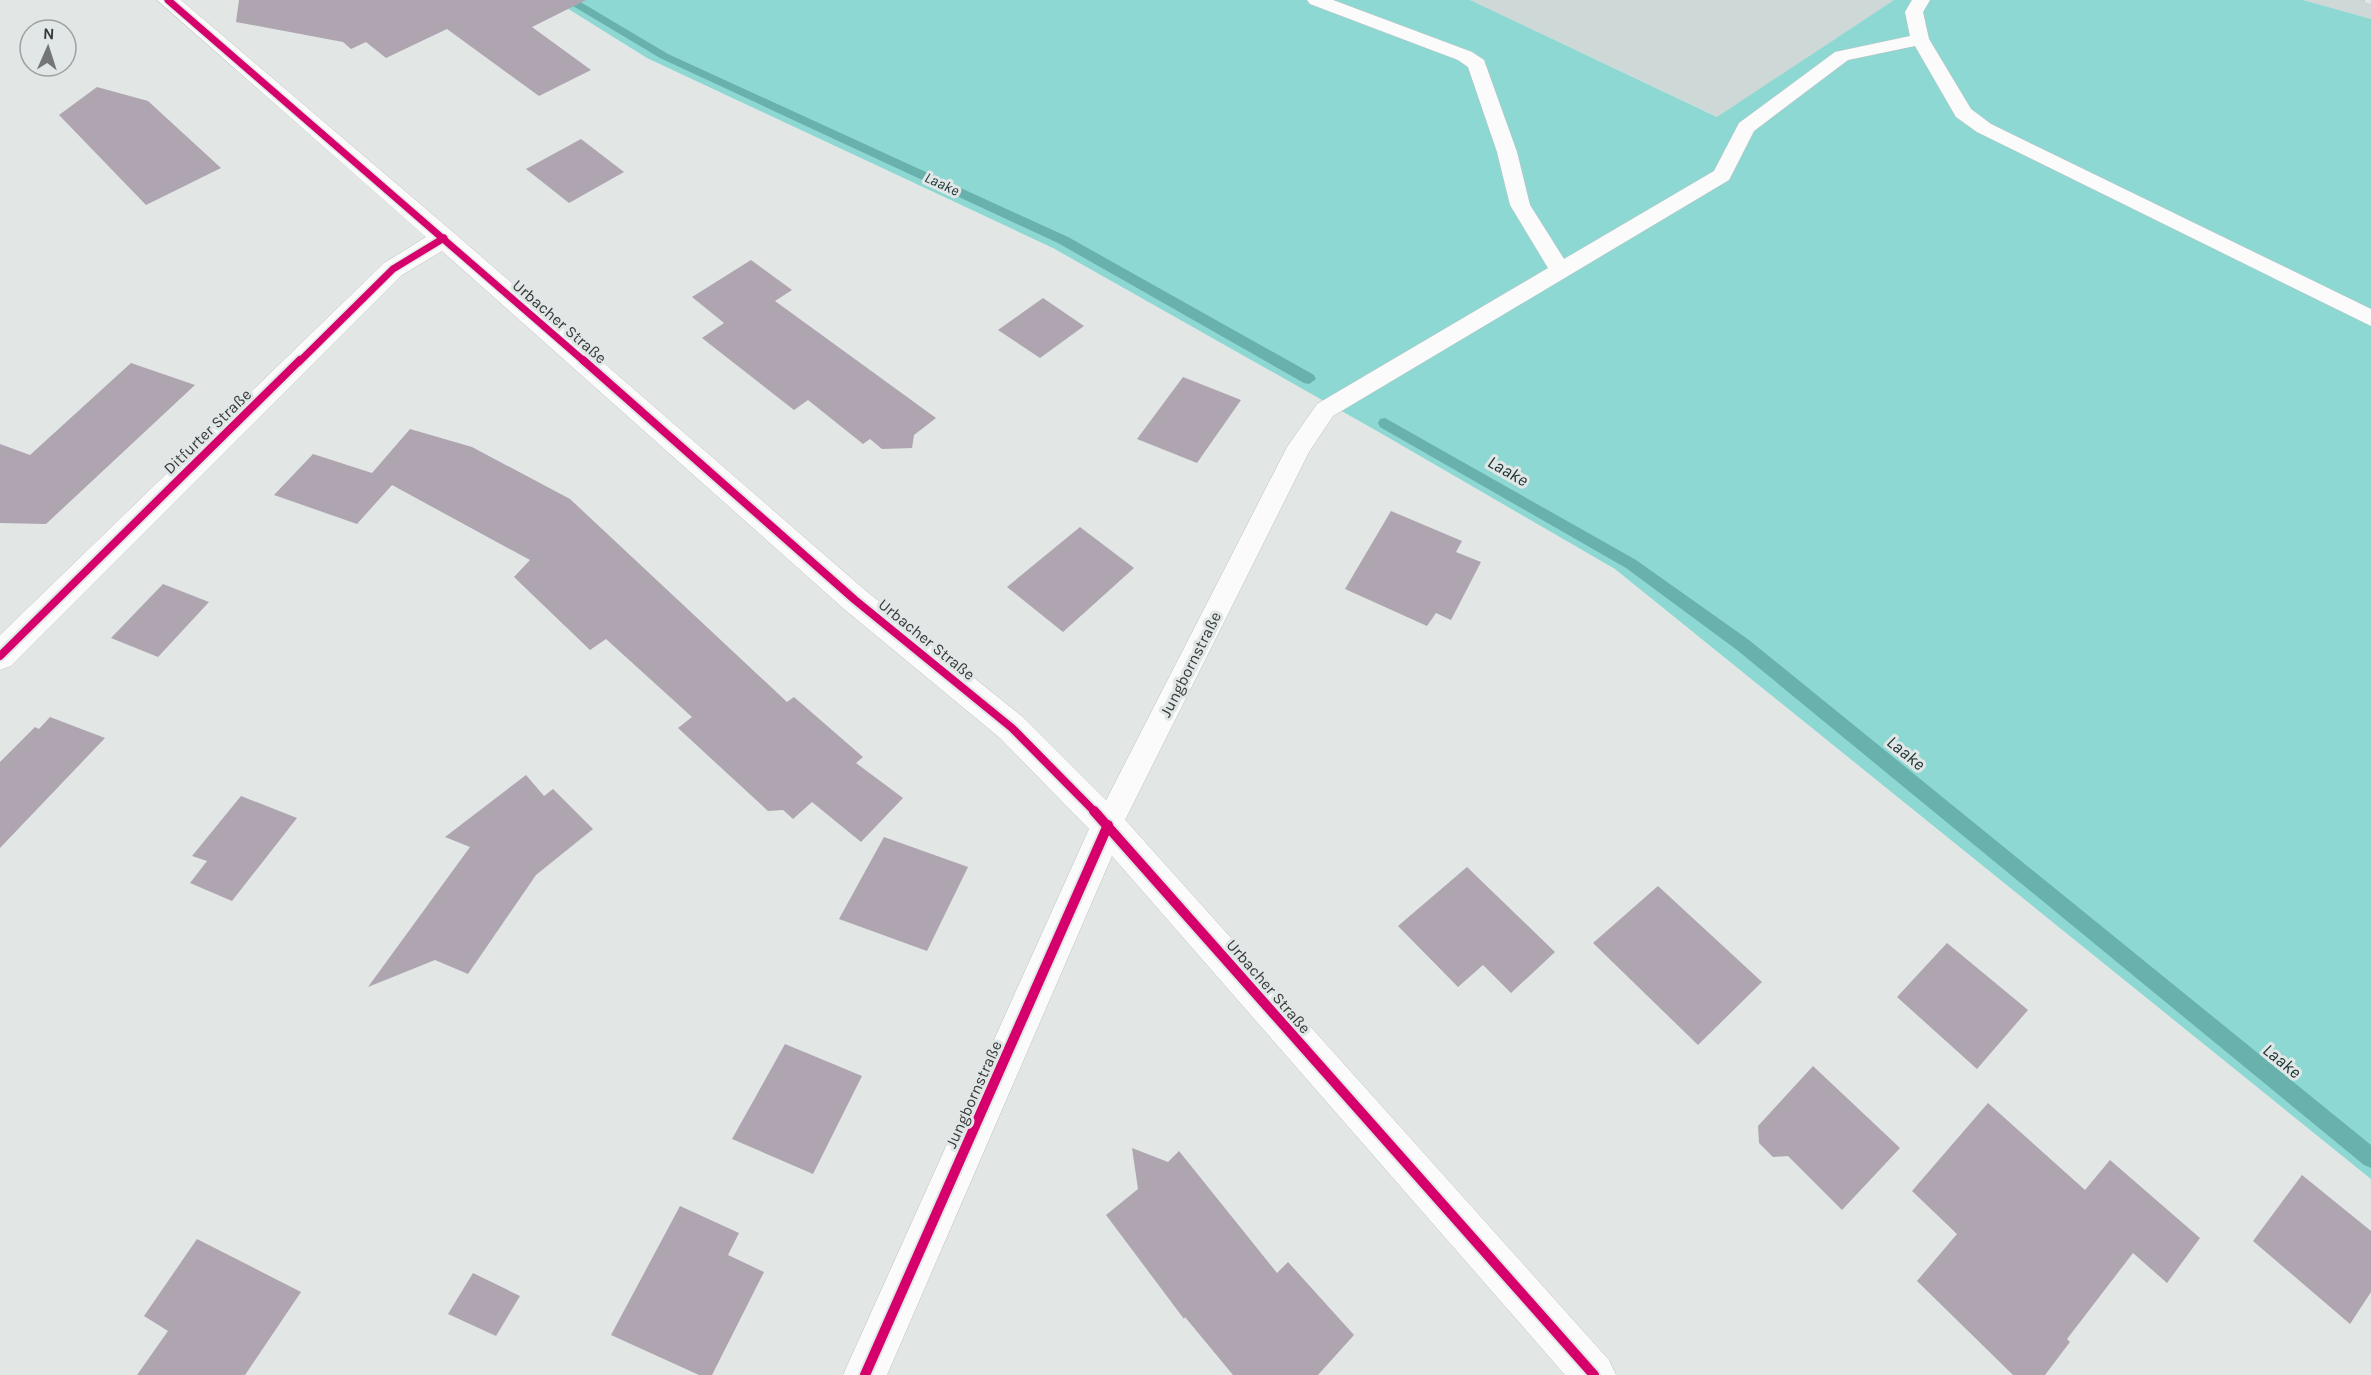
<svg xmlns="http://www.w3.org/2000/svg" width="2371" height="1375" font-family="Karla,sans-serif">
<rect width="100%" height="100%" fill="#e2e6e5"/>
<g fill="#ced8d7">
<polygon points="1470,0 1894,0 1718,117"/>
<polygon points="2303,0 2371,0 2371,19"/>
</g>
<polygon fill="#8dd8d3" points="554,0 1470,0 1717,117 1894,0 2303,0 2371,19 2371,1179 1615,569 1377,431 1053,248 647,58"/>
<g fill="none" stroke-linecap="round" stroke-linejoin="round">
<g fill="#68b1ac" fill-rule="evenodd">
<polygon points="563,0 577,0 668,54 1068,237 1314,375 1316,379 1309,384 1304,383 1058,243 660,58"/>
<polygon points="1385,418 1636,560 1749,640 2371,1145 2371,1168 2364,1165 1737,650 1626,568 1380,427 1378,423 1380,419"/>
</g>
</g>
<g fill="#aea5b1">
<polygon points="239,0 586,0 532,27 591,70 539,96 447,29 386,58 366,42 351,49 343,42 236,22"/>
<polygon points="97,87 148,101 221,168 146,205 59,115"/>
<polygon points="581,139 624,172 569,203 526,169"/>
<polygon points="751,260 792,290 775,301 936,418 914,435 912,448 882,449 870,439 863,444 808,400 794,410 702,338 724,323 692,297"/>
<polygon points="1043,298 1084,326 1040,358 998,330"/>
<polygon points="131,363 195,385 46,524 0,523 0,444 30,455"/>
<polygon points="1183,377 1241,400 1197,463 1137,439"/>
<polygon points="410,429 472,447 570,499 787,702 794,697 863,757 856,763 903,798 861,842 812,802 793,819 783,810 768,811 678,728 692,717 606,639 590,650 514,577 530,560 392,485 357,524 274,495 313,454 372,473"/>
<polygon points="1391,511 1462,541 1456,552 1481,562 1451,620 1436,613 1427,626 1345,589"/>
<polygon points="1080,527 1134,568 1063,632 1007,587"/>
<polygon points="163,584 209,602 158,657 111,638"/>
<polygon points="50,717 105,738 0,848 0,762 35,727 39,729"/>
<polygon points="526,775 544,796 553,789 593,829 536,875 468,974 435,960 368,987 470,847 445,837"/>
<polygon points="241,796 297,818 232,901 190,883 207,861 192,856"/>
<polygon points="884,837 968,867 927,951 839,919"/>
<polygon points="1467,867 1555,952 1511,993 1483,965 1458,987 1398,926"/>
<polygon points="1658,886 1762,982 1698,1045 1593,943"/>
<polygon points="1947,943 2028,1010 1977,1069 1897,997"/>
<polygon points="785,1044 862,1076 813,1174 732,1139"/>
<polygon points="1813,1066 1900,1148 1842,1210 1788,1156 1773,1157 1759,1143 1758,1126"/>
<polygon points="1988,1103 2085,1190 2110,1160 2200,1238 2167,1283 2133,1253 2067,1339 2070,1342 2045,1375 2013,1375 1917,1281 1957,1234 1912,1191"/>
<polygon points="1132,1148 1168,1162 1179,1151 1277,1273 1288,1262 1354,1335 1318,1375 1233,1375 1185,1317 1184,1319 1106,1215 1138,1189"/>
<polygon points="2302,1175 2371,1231 2371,1292 2350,1324 2253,1241"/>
<polygon points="680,1206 739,1233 728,1255 764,1272 712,1375 699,1375 611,1335"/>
<polygon points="197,1239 301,1292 245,1375 137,1375 168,1331 144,1316"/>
<polygon points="473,1273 520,1296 496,1336 448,1314"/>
</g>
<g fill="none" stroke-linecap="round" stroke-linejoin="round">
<defs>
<polygon id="lane" points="1307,0 1333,0 1472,52 1484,60 1517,152 1530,205 1564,259 1714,171 1739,123 1835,52 1910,36 1905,12 1912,0 1930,0 1923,12 1929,39 1971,109 1991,124 2371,309 2371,326 1977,132 1956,117 1915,46 1848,60 1754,131 1729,180 1333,416 1309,452 1118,834 1108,838 1098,834 1094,825 1098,816 1287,447 1317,404 1548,268 1510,205 1497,152 1468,67 1458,60 1310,4"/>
<polygon id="street" points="157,0 181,0 453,232 866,591 1024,718 1120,814 1609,1360 1616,1375 1565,1375 1112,856 887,1375 843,1375 1089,829 1000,738 844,609 442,251 402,275 11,666 0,670 0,635 384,263 426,237"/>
</defs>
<use href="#lane" stroke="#bec1c1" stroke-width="1"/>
<use href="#street" stroke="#bec1c1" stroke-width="1"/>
<use href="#lane" fill="#fbfbfb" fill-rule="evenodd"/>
<use href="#street" fill="#fbfbfb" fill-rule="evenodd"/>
<defs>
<polyline id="rail" points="2365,0 2371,2"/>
</defs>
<use href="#rail" stroke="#ccc" stroke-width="5"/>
<use href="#rail" stroke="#e1e7e6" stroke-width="4" stroke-dasharray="10" stroke-linecap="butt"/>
<defs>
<g id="cycleway-far2">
<polyline points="168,0 585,362"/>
<polyline points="299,362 393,269 444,238"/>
</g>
<g id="cycleway-far1">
<polyline points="583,360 855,600 1012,728 1096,813"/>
<polyline points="0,656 300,360"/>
</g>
<g id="cycleway">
<polyline points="1094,811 1594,1375"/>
<polyline points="865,1375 1108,825"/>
</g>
</defs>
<use href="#cycleway-far2" stroke="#e1e7e6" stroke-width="10"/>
<use href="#cycleway-far1" stroke="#e1e7e6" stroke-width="12"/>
<use href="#cycleway" stroke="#e1e7e6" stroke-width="14"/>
<use href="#cycleway-far2" stroke="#d6006c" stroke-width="7"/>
<use href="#cycleway-far1" stroke="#d6006c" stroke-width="8"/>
<use href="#cycleway" stroke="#d6006c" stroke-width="10"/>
</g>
<g text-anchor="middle" stroke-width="6" stroke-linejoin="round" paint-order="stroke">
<g font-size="15" font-style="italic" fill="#1c3231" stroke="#e1e7e6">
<text transform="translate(942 184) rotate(25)" y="5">Laake</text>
</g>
<g font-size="16" fill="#383a3a" stroke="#e1e7e6">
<text transform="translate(560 321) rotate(41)" y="6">Urbacher Straße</text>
<text transform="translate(207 431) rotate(-44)" y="6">Ditfurter Straße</text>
<text transform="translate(927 639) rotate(39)" y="6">Urbacher Straße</text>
<text transform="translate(1190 664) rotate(-63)" y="6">Jungbornstraße</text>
<text transform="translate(1269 986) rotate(49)" y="6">Urbacher Straße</text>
<text transform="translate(973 1094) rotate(-66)" y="6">Jungbornstraße</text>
</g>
<g font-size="18" font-style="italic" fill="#1c3231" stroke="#e1e7e6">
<text transform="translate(1508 471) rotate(30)" y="6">Laake</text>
<text transform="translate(1906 753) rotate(39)" y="6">Laake</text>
<text transform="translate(2282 1061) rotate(39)" y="6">Laake</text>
</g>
</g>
<g transform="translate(48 48) rotate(3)"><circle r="28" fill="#e1e7e6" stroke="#9da2a1" stroke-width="1.5"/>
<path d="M0-4.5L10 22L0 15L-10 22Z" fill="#747676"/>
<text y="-9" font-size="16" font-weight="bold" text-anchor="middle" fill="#383a3a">N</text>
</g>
</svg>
